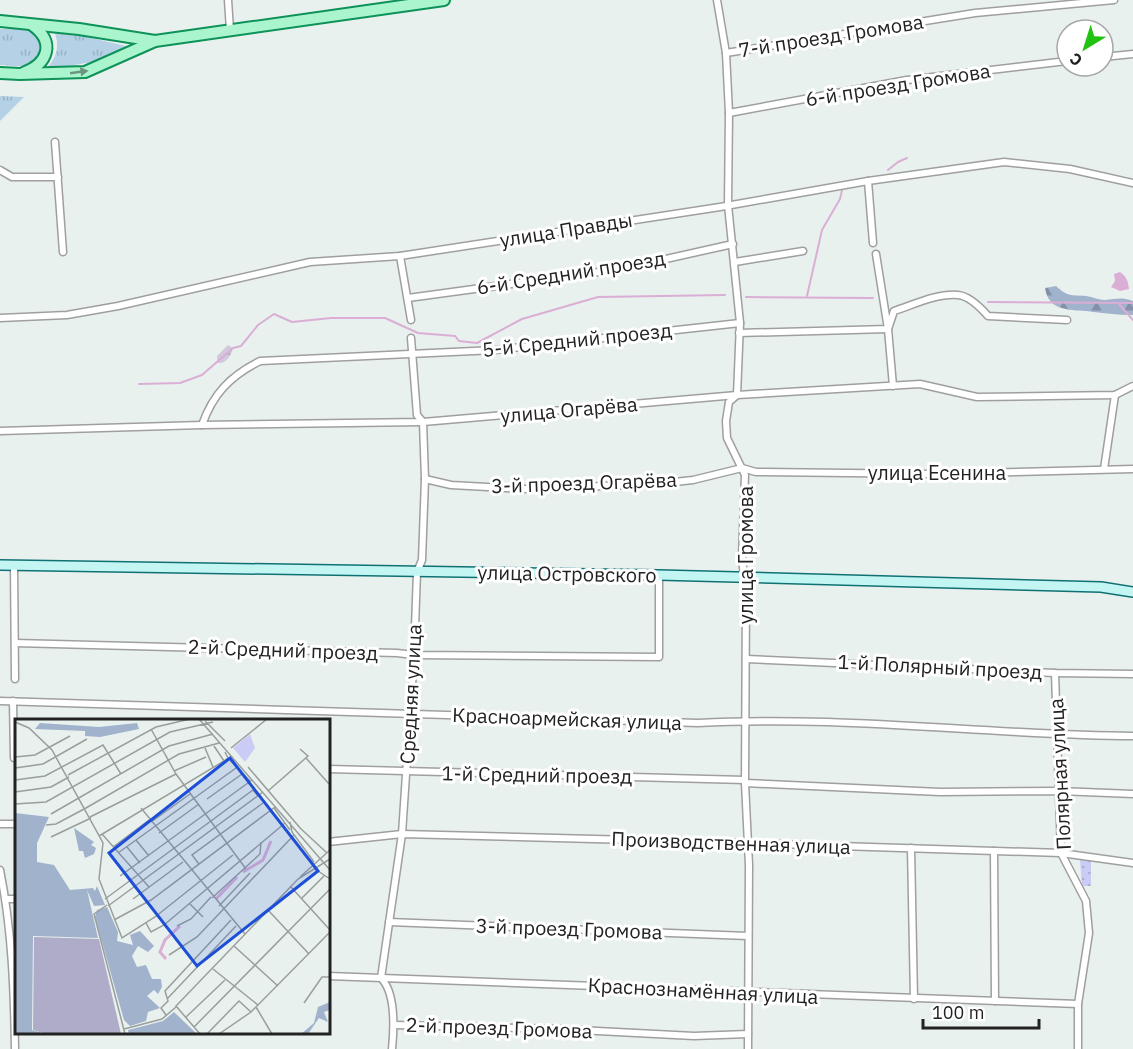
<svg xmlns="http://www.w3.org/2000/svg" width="1133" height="1049" font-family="'IBM Plex Sans',sans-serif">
<defs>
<pattern id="grass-tufts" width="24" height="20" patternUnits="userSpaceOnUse" patternTransform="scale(1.5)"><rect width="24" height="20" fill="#b4d1e6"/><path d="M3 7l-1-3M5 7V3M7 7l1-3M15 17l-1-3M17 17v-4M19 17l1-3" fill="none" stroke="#9ab3c5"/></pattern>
<pattern id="forest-firs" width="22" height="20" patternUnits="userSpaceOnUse" patternTransform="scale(1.5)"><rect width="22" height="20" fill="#a1b2cd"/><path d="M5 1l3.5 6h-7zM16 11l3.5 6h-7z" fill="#8390a6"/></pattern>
<pattern id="wetland-marsh" width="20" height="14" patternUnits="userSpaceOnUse" patternTransform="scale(1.5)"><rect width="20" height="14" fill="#d1c8de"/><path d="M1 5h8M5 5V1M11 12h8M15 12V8" fill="none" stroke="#b3acbe"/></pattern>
<pattern id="park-dots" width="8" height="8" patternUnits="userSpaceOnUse" patternTransform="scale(1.5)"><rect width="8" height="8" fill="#cbccf6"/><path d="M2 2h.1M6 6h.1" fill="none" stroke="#aeafd3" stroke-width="1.8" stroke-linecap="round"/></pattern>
</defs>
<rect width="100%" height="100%" fill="#e9f1ee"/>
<g fill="url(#grass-tufts)">
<path d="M0,29C9,29 21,28 29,31C45,38 44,58 29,64C21,68 9,65 0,65Z"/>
<path d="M53,29L130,47L92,62L45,70C57,58 61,45 53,29Z"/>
<polygon points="0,96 24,97 0,121"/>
</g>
<path fill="url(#forest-firs)" d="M1056,286C1068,297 1071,295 1086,296C1093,297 1099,300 1105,300C1117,299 1121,297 1133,301V315C1117,315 1102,313 1086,311C1068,310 1048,310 1045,288Z"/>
<path fill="url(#wetland-marsh)" d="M228,345L233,348C231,356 226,364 218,363L217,356Z"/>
<polygon fill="url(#park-dots)" points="1080,860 1091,861 1091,886 1082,886"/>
<path fill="#daaed5" d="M1120,272C1127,277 1128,281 1129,289L1120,291L1111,287L1115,281L1114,274Z"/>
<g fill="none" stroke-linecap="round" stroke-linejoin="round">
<g stroke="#daaed5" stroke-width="2">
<polyline points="888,170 898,162 907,158"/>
<polyline points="807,296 822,230 840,199 843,186"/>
<polyline points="746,297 873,298"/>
<polyline points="988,302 1133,303"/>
<polyline points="1119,304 1133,320"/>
<polyline points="139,384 180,383 202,375 233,348 241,346 258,325 274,314 292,322 331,318 385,318 418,333 455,336 459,341 477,343 522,319 598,297 725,295"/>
</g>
<defs>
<g id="street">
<polyline points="228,0 230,30"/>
<polyline points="717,0 726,53 729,113 728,205 740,323 737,395 729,402 726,421 727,438 745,475 742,559 746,594 745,783 749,865 748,1049"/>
<polyline points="726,53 975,13 1114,0"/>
<polyline points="1103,57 1133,54"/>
<polyline points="729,113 907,80 1067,61"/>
<polyline points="55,142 63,252"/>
<polyline points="0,170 12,177 58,177"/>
<polyline points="868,181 873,243"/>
<polyline points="876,254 888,329 893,386"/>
<polyline points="400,256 411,320"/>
<polyline points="735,262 803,251"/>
<polyline points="408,298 621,269 733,244"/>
<polyline points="0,318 67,315 118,306 310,262 400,256 720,207 868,181 1004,162 1070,169 1133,183"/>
<path d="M739,333L888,329L894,311C913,305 937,293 958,295C969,296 981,308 988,316L1067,320"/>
<path d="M202,425C213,394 230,376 260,361L495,350L740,323"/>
<polyline points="0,431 202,425 423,422 737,395 920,384 977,397 1115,395 1133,386"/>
<polyline points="1104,469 1115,395"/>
<polyline points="425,479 451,485 525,489 656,484 693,480 742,468 756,472 934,474 1133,469"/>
<polyline points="14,565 15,679"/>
<polyline points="15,643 397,653 414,655 659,657 659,575"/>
<polyline points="746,659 1055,673 1133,674"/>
<polyline points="1055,673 1061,853 1086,901 1089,933 1078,1004 1078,1049"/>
<path d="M0,701L698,723C843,715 988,735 1133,736"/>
<polyline points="13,701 14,758 16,758"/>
<polyline points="328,769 745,780"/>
<polyline points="745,783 940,792 1059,791 1133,794"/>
<polyline points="0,824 16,824"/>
<polyline points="328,842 402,834 747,843 1061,853 1133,863"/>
<polyline points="911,848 914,999"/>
<polyline points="994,851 995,1001"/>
<path d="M0,870C12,930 14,989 15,1049"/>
<polyline points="6,899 16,899"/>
<polyline points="389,922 748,936"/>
<polyline points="328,976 1078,1004"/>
<polyline points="394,1025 559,1029 694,1036 748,1034"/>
<path d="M392,1049C394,1029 396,993 381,978L402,834L414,655L417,572L422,560L425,479L423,422L417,415L411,338"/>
</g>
<polyline id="secondary" points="0,565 659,575 1101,587 1133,592"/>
<g id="primary">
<polyline points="0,21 79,29 155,41 444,0"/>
<polyline points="0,73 20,74 85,72 155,41"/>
<path d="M23,73C48,64 56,42 32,25"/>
</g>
</defs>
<use href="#street" stroke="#9f9f9f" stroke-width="9"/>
<use href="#secondary" stroke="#0f7173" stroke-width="12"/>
<use href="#primary" stroke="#0d9259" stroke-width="14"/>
<use href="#street" stroke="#fff" stroke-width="6"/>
<use href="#secondary" stroke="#c3f5f3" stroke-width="9"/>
<use href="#primary" stroke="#aaf5cd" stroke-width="10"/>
</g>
<defs><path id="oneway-solid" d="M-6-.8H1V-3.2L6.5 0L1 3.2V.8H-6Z" transform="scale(1.5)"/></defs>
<use fill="#6d9680" href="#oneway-solid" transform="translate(79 72) rotate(-8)"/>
<g text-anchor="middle" stroke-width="6" stroke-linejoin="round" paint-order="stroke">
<g font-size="20" fill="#222" stroke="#fff">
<text transform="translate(831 36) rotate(-9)" y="7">7-й проезд Громова</text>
<text transform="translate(898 85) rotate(-9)" y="7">6-й проезд Громова</text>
<text transform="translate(566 230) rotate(-9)" y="7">улица Правды</text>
<text transform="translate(571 273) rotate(-9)" y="7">6-й Средний проезд</text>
<text transform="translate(577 340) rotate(-6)" y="7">5-й Средний проезд</text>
<text transform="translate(569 410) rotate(-5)" y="7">улица Огарёва</text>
<text x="937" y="480">улица Есенина</text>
<text transform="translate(584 483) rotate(-2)" y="7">3-й проезд Огарёва</text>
<text transform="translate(746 555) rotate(-90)" y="7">улица Громова</text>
<text transform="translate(567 574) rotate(1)" y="7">улица Островского</text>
<text transform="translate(283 650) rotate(2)" y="7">2-й Средний проезд</text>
<text transform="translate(940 667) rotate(3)" y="7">1-й Полярный проезд</text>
<text transform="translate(411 694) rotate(-87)" y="7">Средняя улица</text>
<text transform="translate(567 719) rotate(2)" y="7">Красноармейская улица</text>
<text transform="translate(1060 774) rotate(-93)" y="7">Полярная улица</text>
<text transform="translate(537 775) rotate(1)" y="7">1-й Средний проезд</text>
<text transform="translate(731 843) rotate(2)" y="7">Производственная улица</text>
<text transform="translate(569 929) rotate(2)" y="7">3-й проезд Громова</text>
<text transform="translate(703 991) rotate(3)" y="7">Краснознамённая улица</text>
<text transform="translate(499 1028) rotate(2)" y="7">2-й проезд Громова</text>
</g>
</g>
<g transform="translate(15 719)">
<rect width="315" height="315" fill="#e9f1ee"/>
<path d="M25,4L84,8L122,4L124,10L85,18L70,17V12L20,10ZM0,94L34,98L22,124V143L39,146L55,171L78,169L80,172L82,167L90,186L79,187L72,171L83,219L18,217L17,311L30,315H0ZM59,109L79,123L76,126L81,129L79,135L70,139L68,132H64ZM92,188L103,213L102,222L118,226L115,216L125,212L139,227L133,233L123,227L117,237L122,248L131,246L137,260H146L147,268L143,275L139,271L132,277L145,289L133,293L131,302L115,307L109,301L80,198L82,191ZM315,283V291L309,293L313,303L304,299L293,315H286L299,304L303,288ZM159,293L182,315H114L113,311L148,302Z" fill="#a1b2cd"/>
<path d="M19,218L84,220L106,315H31L18,311Z" fill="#aeacc8"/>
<path d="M235,15L240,29L230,43L218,29Z" fill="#cbccf6"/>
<path fill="none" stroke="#daaed5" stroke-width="3" d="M228,153L248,141L256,122M201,180L222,158M151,240L145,233L150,221L165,207"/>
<path fill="none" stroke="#999e9c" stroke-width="1.5" d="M184,0L315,151M190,2L210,22M0,3L14,9L37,31L88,124L84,160L107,219L140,198L218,136M136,10L161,55L231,150M199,27L209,42M190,29L198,48M216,29L252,0M0,38L20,36L55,17M213,39L235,62M291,39L314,65M233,48L286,110M0,49L28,45L72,20M159,52L191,38M53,56L141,8L175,0M0,61L30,57L88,26L106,55M253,72L293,37L285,30M0,73L36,68L54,58M192,80L227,55M0,85L31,83L155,13L198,3M71,89L164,35L204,24M126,89L230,215M259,89L275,111M36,95L154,27L198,15M75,98L161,55M136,103L175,75M275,103L277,113L299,143M31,106L41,105L71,89M284,108L312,134M144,114L184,85M87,115L134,168M84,117L209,42L213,39L210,33M36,118L76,99M121,121L134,137M98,128L134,101M112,128L125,144M158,130L238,71L243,77M103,134L221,49M184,145L177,136L248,84M300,150L315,160M105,157L237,61M285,158L315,131M276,168L315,211M197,179L245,135L246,123M287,179L309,157M90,180L158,130M118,180L168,143M175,185L188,198M92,186L79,195L110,315M93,187L248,73M204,187L235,154M253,191L294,235M99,201L136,181L260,88M131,204L136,213L149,206L270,104M162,207L176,200L196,178M219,227L263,267M154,236L182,218L279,116M198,250L243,286M152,280L221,207M289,284L307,258H315M241,288L257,315M151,296L146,289L153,282L150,272L216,201M171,298L210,261M179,308L315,170M109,310L147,300L161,288M185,315L161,287L283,160L315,140M192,315L224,282L236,293M204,315L236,293L315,213"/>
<path fill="#1d4ed8" fill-opacity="0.15" stroke="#1d4ed8" stroke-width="3" d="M215,39L303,152L182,247L94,134Z"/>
<rect width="315" height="315" fill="none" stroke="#222" stroke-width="3"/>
</g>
<g transform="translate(1085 48) rotate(218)"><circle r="28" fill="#ffffff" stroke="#a7a7a7" stroke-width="1.5"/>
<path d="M0-4.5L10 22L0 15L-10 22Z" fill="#22c211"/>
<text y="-9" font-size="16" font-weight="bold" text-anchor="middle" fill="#222222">С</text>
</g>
<path d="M923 1019v9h116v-9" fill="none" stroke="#222222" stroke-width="3"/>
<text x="932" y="1019" font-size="18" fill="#222222" stroke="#ffffff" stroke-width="4.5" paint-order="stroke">100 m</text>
</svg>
